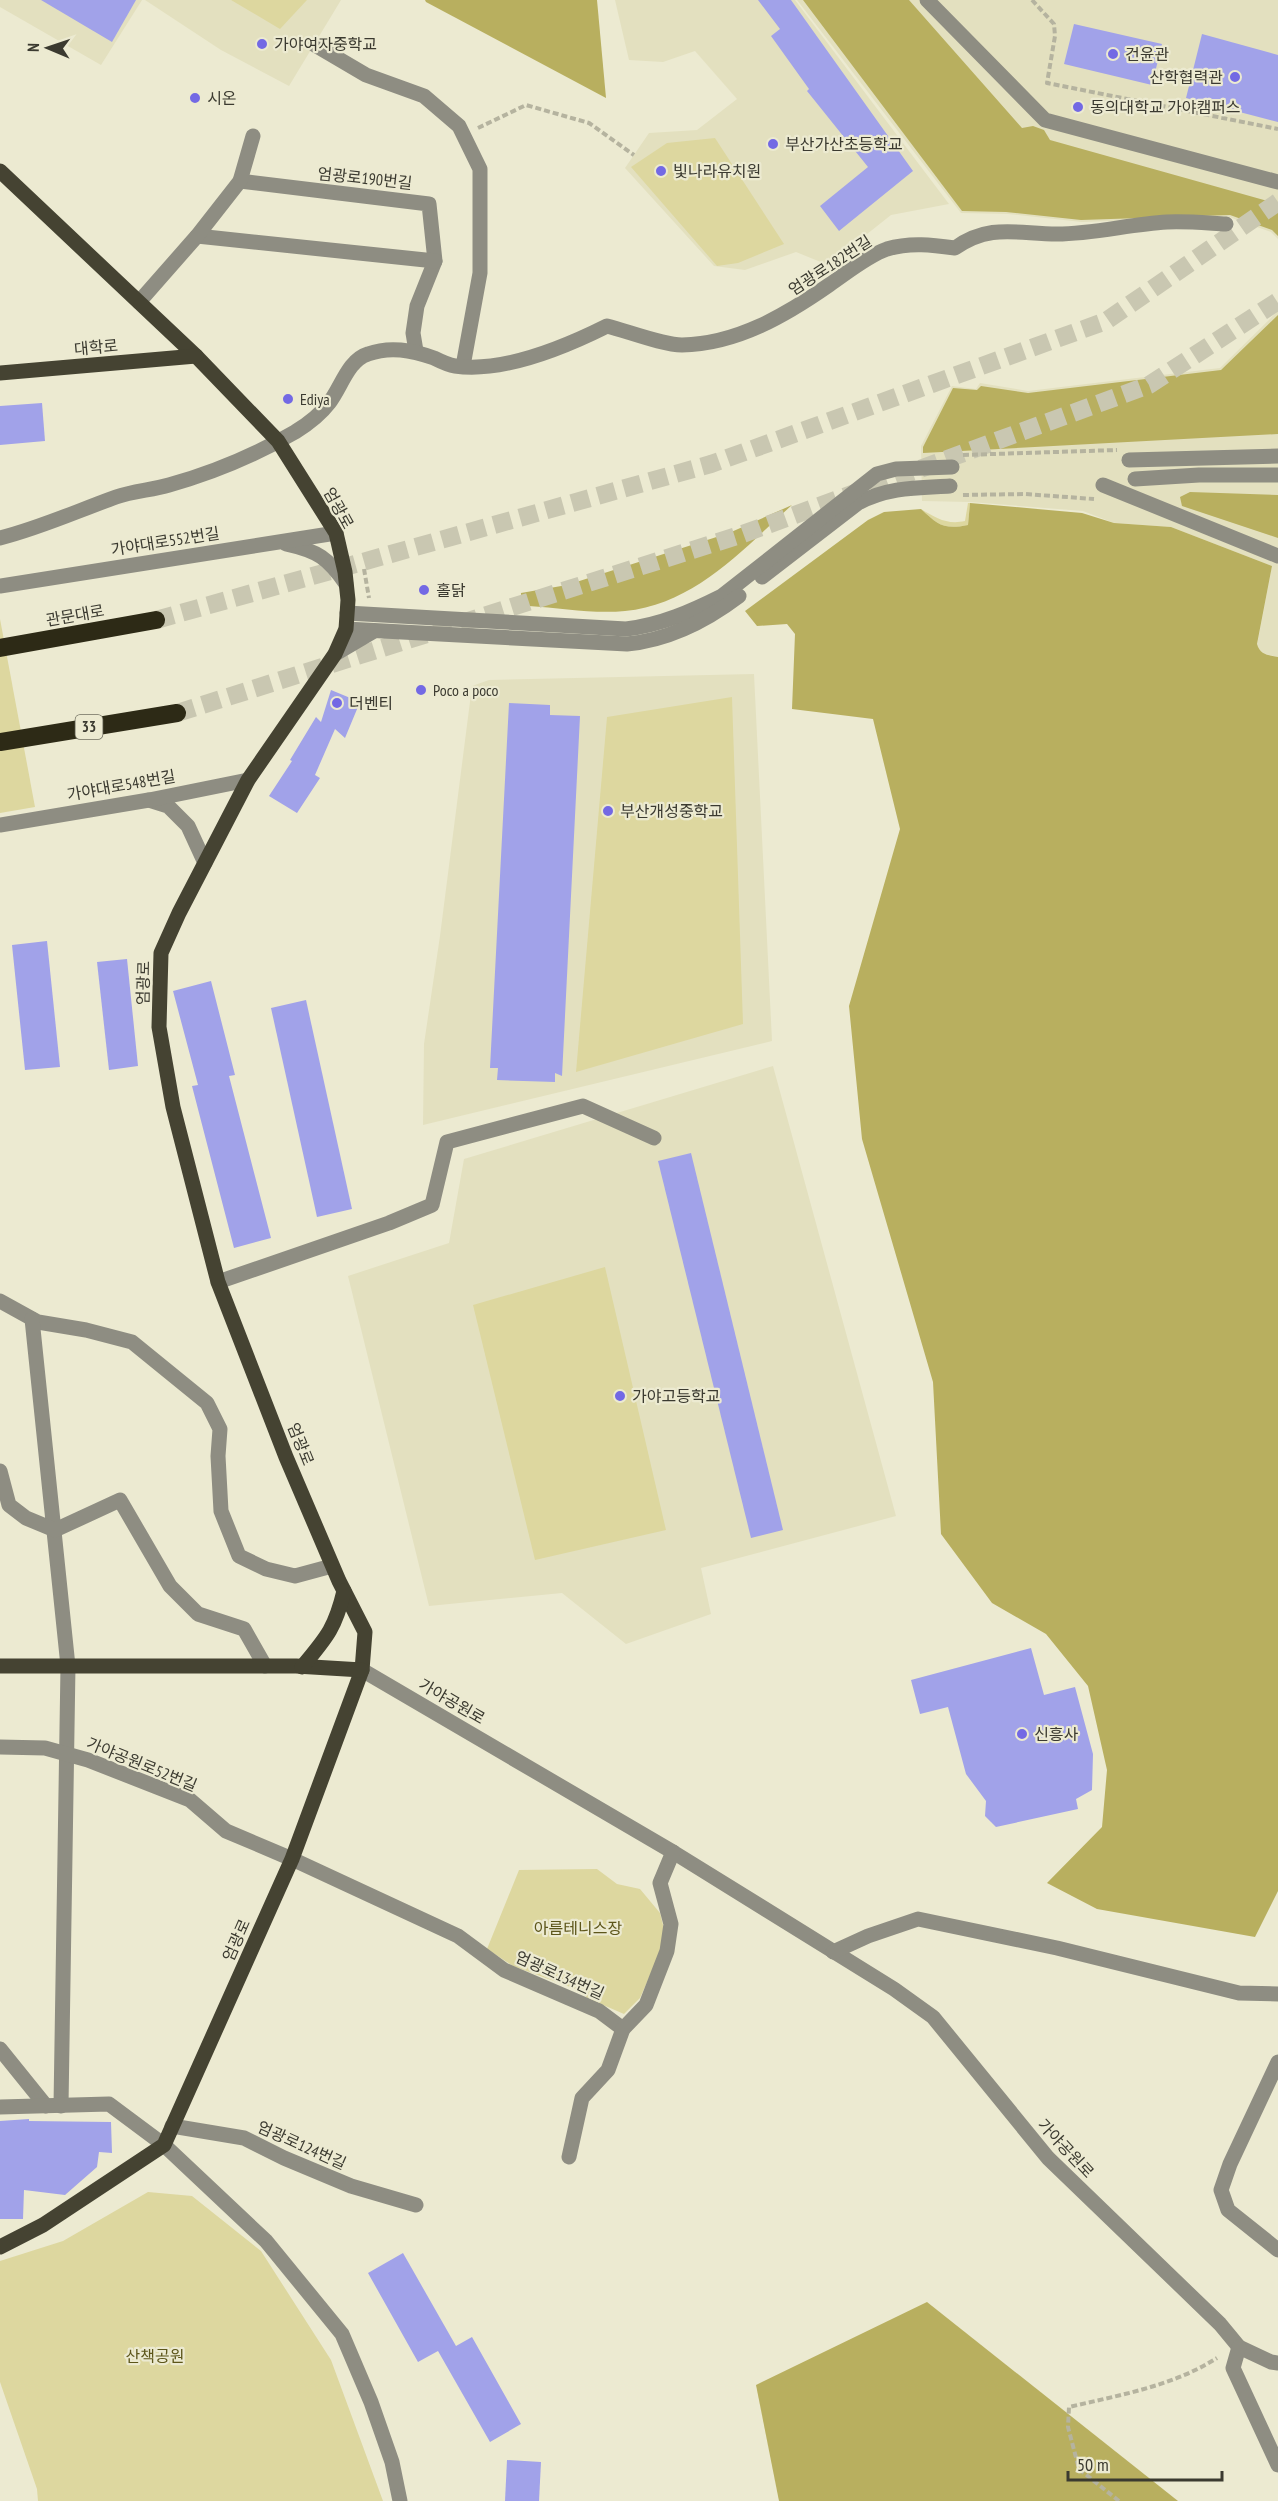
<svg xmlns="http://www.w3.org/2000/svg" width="1278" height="2501" font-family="'PT Sans Narrow','Noto Sans KR',sans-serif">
<rect width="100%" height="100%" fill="#ecead1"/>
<g fill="#e3e0bf">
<polygon points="0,0 142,0 101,65 0,7"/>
<polygon points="145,0 341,0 289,86 221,50"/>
<polygon points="615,0 795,0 949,204 891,215 828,265 796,252 745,270 714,266 625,168 649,133 697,130 737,99 695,51 663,62 629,60"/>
<polygon points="797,0 1278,0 1278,239 1271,232 1229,217 1082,222 1008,214 961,213"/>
<polygon points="1278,311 1278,657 1264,654 1259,651 1257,645 1272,566 1171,527 1114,523 1083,511 970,502 922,501 921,446 952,386 976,389 980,383 1028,391 1220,368"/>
<polygon points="754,674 772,1041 423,1125 424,1044 440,936 472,686 489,680"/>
<polygon points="773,1066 896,1516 701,1568 711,1614 626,1644 562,1593 429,1606 348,1276 449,1243 464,1159"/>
</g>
<g fill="#ddd79f">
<polygon points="231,0 307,0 280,29"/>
<polygon points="715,138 784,244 738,263 717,266 631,167 667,143"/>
<path d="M968,503H970L968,525C944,530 938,525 921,509C936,518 947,525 965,521Z"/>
<polygon points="0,619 35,807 0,813"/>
<polygon points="732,697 743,1024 576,1072 607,717"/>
<polygon points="605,1267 666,1530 535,1560 473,1305"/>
<polygon points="597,1869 617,1884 640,1889 660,1913 664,1929 662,1948 640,1998 624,2014 587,1998 581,1991 513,1966 487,1949 519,1870"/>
<polygon points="148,2192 192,2196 261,2251 331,2360 383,2501 38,2501 37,2489 0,2382 0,2261 63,2241"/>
</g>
<g fill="#b8af5f">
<polygon points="425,0 597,0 606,98 426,2"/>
<polygon points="803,0 909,0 1022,128 1033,126 1044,130 1050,140 1278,204 1278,236 1272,230 1230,215 1081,220 1006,212 962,211"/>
<polygon points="1278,315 1278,434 923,453 923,447 953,388 977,390 981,386 1028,393 1221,370"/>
<polygon points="1190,492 1278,495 1278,538 1182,506 1180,497"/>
<path d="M970,503L1082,513L1114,523L1171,527L1272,566L1257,644C1260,655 1268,655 1278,657V1891L1255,1937L1097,1909L1047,1883L1102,1827L1107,1770L1088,1686L1046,1634L992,1603L941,1534L933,1382L862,1139L849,1006L900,829L873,719L792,709L795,634L787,624L757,626L745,611L868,520L884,512L921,509C938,525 944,530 968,525Z"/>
<path d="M792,505C743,549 695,604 625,611C594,614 560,608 529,606L521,601V593L567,585L729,533Z"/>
<polygon points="927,2302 1178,2501 779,2501 756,2385"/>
</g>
<g fill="#a1a2e9">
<polygon points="41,0 136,0 112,42"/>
<polygon points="758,0 791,0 913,171 839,231 820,206 868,167 807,91 809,89 771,36 780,29"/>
<polygon points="1074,24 1162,44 1152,85 1064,64"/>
<polygon points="1202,34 1278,55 1278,122 1186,98"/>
<polygon points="42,403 45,441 0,445 0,406"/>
<polygon points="331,690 360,702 345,738 335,729 315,775 320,778 297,813 269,796 292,761 290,760 316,717 321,722"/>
<polygon points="509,703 550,705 550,715 580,716 562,1076 555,1073 555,1082 497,1080 498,1068 490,1068"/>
<polygon points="47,941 60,1067 25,1070 12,945"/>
<polygon points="127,959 138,1066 109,1070 97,962"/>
<polygon points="211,981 235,1075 229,1076 271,1238 234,1248 192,1086 198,1085 173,991"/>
<polygon points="306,1000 352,1209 317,1217 271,1008"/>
<polygon points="691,1153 783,1530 751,1538 658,1161"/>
<polygon points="1031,1648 1044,1695 1075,1687 1093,1754 1092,1790 1076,1799 1078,1809 996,1827 985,1816 986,1801 966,1774 948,1707 920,1714 911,1680"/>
<polygon points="29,2119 29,2121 111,2122 112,2153 99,2152 97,2167 65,2195 24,2190 23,2219 0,2219 0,2121"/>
<polygon points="403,2253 456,2346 472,2337 521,2424 490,2442 438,2351 418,2362 368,2273"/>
<polygon points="507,2460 541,2462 539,2501 505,2501"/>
</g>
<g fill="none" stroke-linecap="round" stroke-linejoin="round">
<g stroke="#c9c7b1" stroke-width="18" stroke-dasharray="18 9" stroke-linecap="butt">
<polyline points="156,620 711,464 1106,321 1278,202"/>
<polyline points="177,713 740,535 1149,385 1278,301"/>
</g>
<g stroke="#b5b39f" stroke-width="4" stroke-dasharray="6 3" stroke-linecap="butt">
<polyline points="1032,0 1054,24 1055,36 1047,83 1278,129"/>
<polyline points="478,128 526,105 589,123 634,155"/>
<polyline points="963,455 1117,450"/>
<polyline points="963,495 1025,494 1094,499"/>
<polyline points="364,569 369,598"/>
<path d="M1119,2501L1079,2469L1068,2427L1069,2407C1120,2395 1173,2386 1217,2358"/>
</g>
<g stroke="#8e8d82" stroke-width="15">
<polyline points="927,0 1045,120 1278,182"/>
<polyline points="315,45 366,75 424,96 459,126 480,169 480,273 463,366"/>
<polyline points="240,181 429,204 435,261 417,306 413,333 416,351"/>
<polyline points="197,236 435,261"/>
<polyline points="139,302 197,236 240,181 253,136"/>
<polyline points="1129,460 1278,456"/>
<polyline points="1135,479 1199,475 1278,475"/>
<polyline points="1103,485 1278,556"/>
<path d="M0,538C40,528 77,511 116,497C133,491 152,490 169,485C212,473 257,454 295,432C308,424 320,415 329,403C341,388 348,360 368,354C390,346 411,350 434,358C440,361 448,365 455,366C503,373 565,347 607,326C627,331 663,345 682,345C737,344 786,315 829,285C847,273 867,256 887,249C910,242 933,245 955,248C990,223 1018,234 1057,234C1094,234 1130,224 1167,222C1186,221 1207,223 1226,224"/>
<path d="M286,544C318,551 328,558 346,584"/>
<path d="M762,577L858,503C889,487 916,488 950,486"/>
<polyline points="0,586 336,533"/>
<path d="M347,613L626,629C661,625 692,611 722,596L877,474L896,469L952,467"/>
<path d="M346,629L627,644C669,640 706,621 739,596"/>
<polyline points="335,654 374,631"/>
<polyline points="149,800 168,806 188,826 205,863"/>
<polyline points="0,825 149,800 248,780"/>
<polyline points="218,1282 389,1223 432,1205 447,1142 583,1106 654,1138"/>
<polyline points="0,1301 38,1322 86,1330 132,1342 207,1403 220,1429 218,1456 221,1511 239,1556 266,1569 295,1576 332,1566"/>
<polyline points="32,1319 68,1666 61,2106"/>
<polyline points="0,1471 9,1505 26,1518 55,1530 120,1500 170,1586 198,1614 244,1629 265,1666"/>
<polyline points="362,1670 673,1852 894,1989 933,2017 1048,2158 1220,2324 1239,2347 1271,2362 1278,2363"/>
<polyline points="0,1747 45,1748 88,1760 190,1800 226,1831 292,1859 458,1936 504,1970 599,2011 623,2029"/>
<polyline points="833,1952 868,1936 918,1919 1057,1948 1239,1993 1278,1994"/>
<polyline points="0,2049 46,2106"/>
<polyline points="1278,2062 1230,2164 1221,2190 1228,2210 1278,2250"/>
<polyline points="0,2107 109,2104 164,2145 266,2241 342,2334 371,2402 392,2462 400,2501"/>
<polyline points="172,2126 244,2138 284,2158 351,2186 416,2205"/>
<polyline points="569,2157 582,2098 608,2070 623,2029 646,2005 667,1951 671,1924 660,1883 673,1852"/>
<polyline points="1239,2347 1233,2368 1278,2465"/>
</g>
<g stroke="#454332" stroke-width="15">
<polyline points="0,171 196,356 278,441 336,533 345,572 348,600 346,629 335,654 248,780 179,913 161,953 159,1027 173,1107 218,1282 286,1457 339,1581 365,1632 362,1670 292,1859 164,2145 43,2225 0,2247"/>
<polyline points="0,373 196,356"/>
<polyline points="0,1666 296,1666 362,1670"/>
<path d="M302,1667C326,1638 335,1629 344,1591"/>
</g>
<g stroke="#2d2a16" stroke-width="18">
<polyline points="0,648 156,620"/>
<polyline points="0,742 177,713"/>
</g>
</g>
<g fill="#7369e4" stroke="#ecead1" stroke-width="2">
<circle cx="262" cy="44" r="6"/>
<circle cx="1113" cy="54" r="6"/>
<circle cx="1235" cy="77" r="6"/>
<circle cx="195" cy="98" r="6"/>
<circle cx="1078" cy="107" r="6"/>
<circle cx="773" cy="144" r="6"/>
<circle cx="661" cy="171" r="6"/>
<circle cx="288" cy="399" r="6"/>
<circle cx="424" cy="590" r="6"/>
<circle cx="421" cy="690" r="6"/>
<circle cx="337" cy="703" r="6"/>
<circle cx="608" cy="811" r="6"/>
<circle cx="620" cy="1396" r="6"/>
<circle cx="1022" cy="1734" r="6"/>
</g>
<g text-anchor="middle" stroke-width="4.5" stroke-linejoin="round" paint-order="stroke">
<rect fill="#ecead1" stroke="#706f60" stroke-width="1.5" x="75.5" y="715" width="27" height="24" rx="4.5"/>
<g font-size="15" font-weight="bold" fill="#3b3a30">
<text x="89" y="732">33</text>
</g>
<g font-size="16" fill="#3b3a30" stroke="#ecead1" text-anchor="start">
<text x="274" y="50">가야여자중학교</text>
<text x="1125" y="60">건윤관</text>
<text x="1223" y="83" text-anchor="end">산학협력관</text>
<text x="207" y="104">시온</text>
<text x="1090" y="113">동의대학교 가야캠퍼스</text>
<text x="785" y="150">부산가산초등학교</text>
<text x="673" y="177">빛나라유치원</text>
<text x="300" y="405">Ediya</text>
<text x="436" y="596">홀닭</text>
<text x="433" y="696">Poco a poco</text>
<text x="349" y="709">더벤티</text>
<text x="620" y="817">부산개성중학교</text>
<text x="632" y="1402">가야고등학교</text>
<text x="1034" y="1740">신흥사</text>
</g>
<g font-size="16" fill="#3b3a30" stroke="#ecead1">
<text transform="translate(365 178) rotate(6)" y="6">엄광로190번길</text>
<text transform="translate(830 265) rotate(-33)" y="6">엄광로182번길</text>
<text transform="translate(96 347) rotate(-5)" y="6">대학로</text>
<text transform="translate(339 508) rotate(61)" y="6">엄광로</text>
<text transform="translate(165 541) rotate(-9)" y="6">가야대로552번길</text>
<text transform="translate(75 615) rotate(-10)" y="6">관문대로</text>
<text transform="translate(121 785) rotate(-10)" y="6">가야대로548번길</text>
<text transform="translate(143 983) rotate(-89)" y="6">엄광로</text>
<text transform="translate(301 1444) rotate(68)" y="6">엄광로</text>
<text transform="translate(452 1701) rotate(30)" y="6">가야공원로</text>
<text transform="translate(142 1764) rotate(22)" y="6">가야공원로52번길</text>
<text transform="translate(236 1940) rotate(-66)" y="6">엄광로</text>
<text transform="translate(560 1975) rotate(24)" y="6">엄광로134번길</text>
<text transform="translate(302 2145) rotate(24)" y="6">엄광로124번길</text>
<text transform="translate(1066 2148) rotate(47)" y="6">가야공원로</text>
</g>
<g font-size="16" fill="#5d561a" stroke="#ecead1">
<text x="578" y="1934">아름테니스장</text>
<text x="155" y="2362">산책공원</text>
</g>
</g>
<g transform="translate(48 48) rotate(272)" stroke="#ecead1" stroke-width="4.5" paint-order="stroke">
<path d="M0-4.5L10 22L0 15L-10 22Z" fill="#3b3a30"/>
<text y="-9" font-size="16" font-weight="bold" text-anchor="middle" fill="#3b3a30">N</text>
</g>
<path d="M1068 2471v9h154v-9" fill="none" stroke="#3b3a30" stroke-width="3"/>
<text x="1077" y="2471" font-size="18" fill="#3b3a30" stroke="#ecead1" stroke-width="4.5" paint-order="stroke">50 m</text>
</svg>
